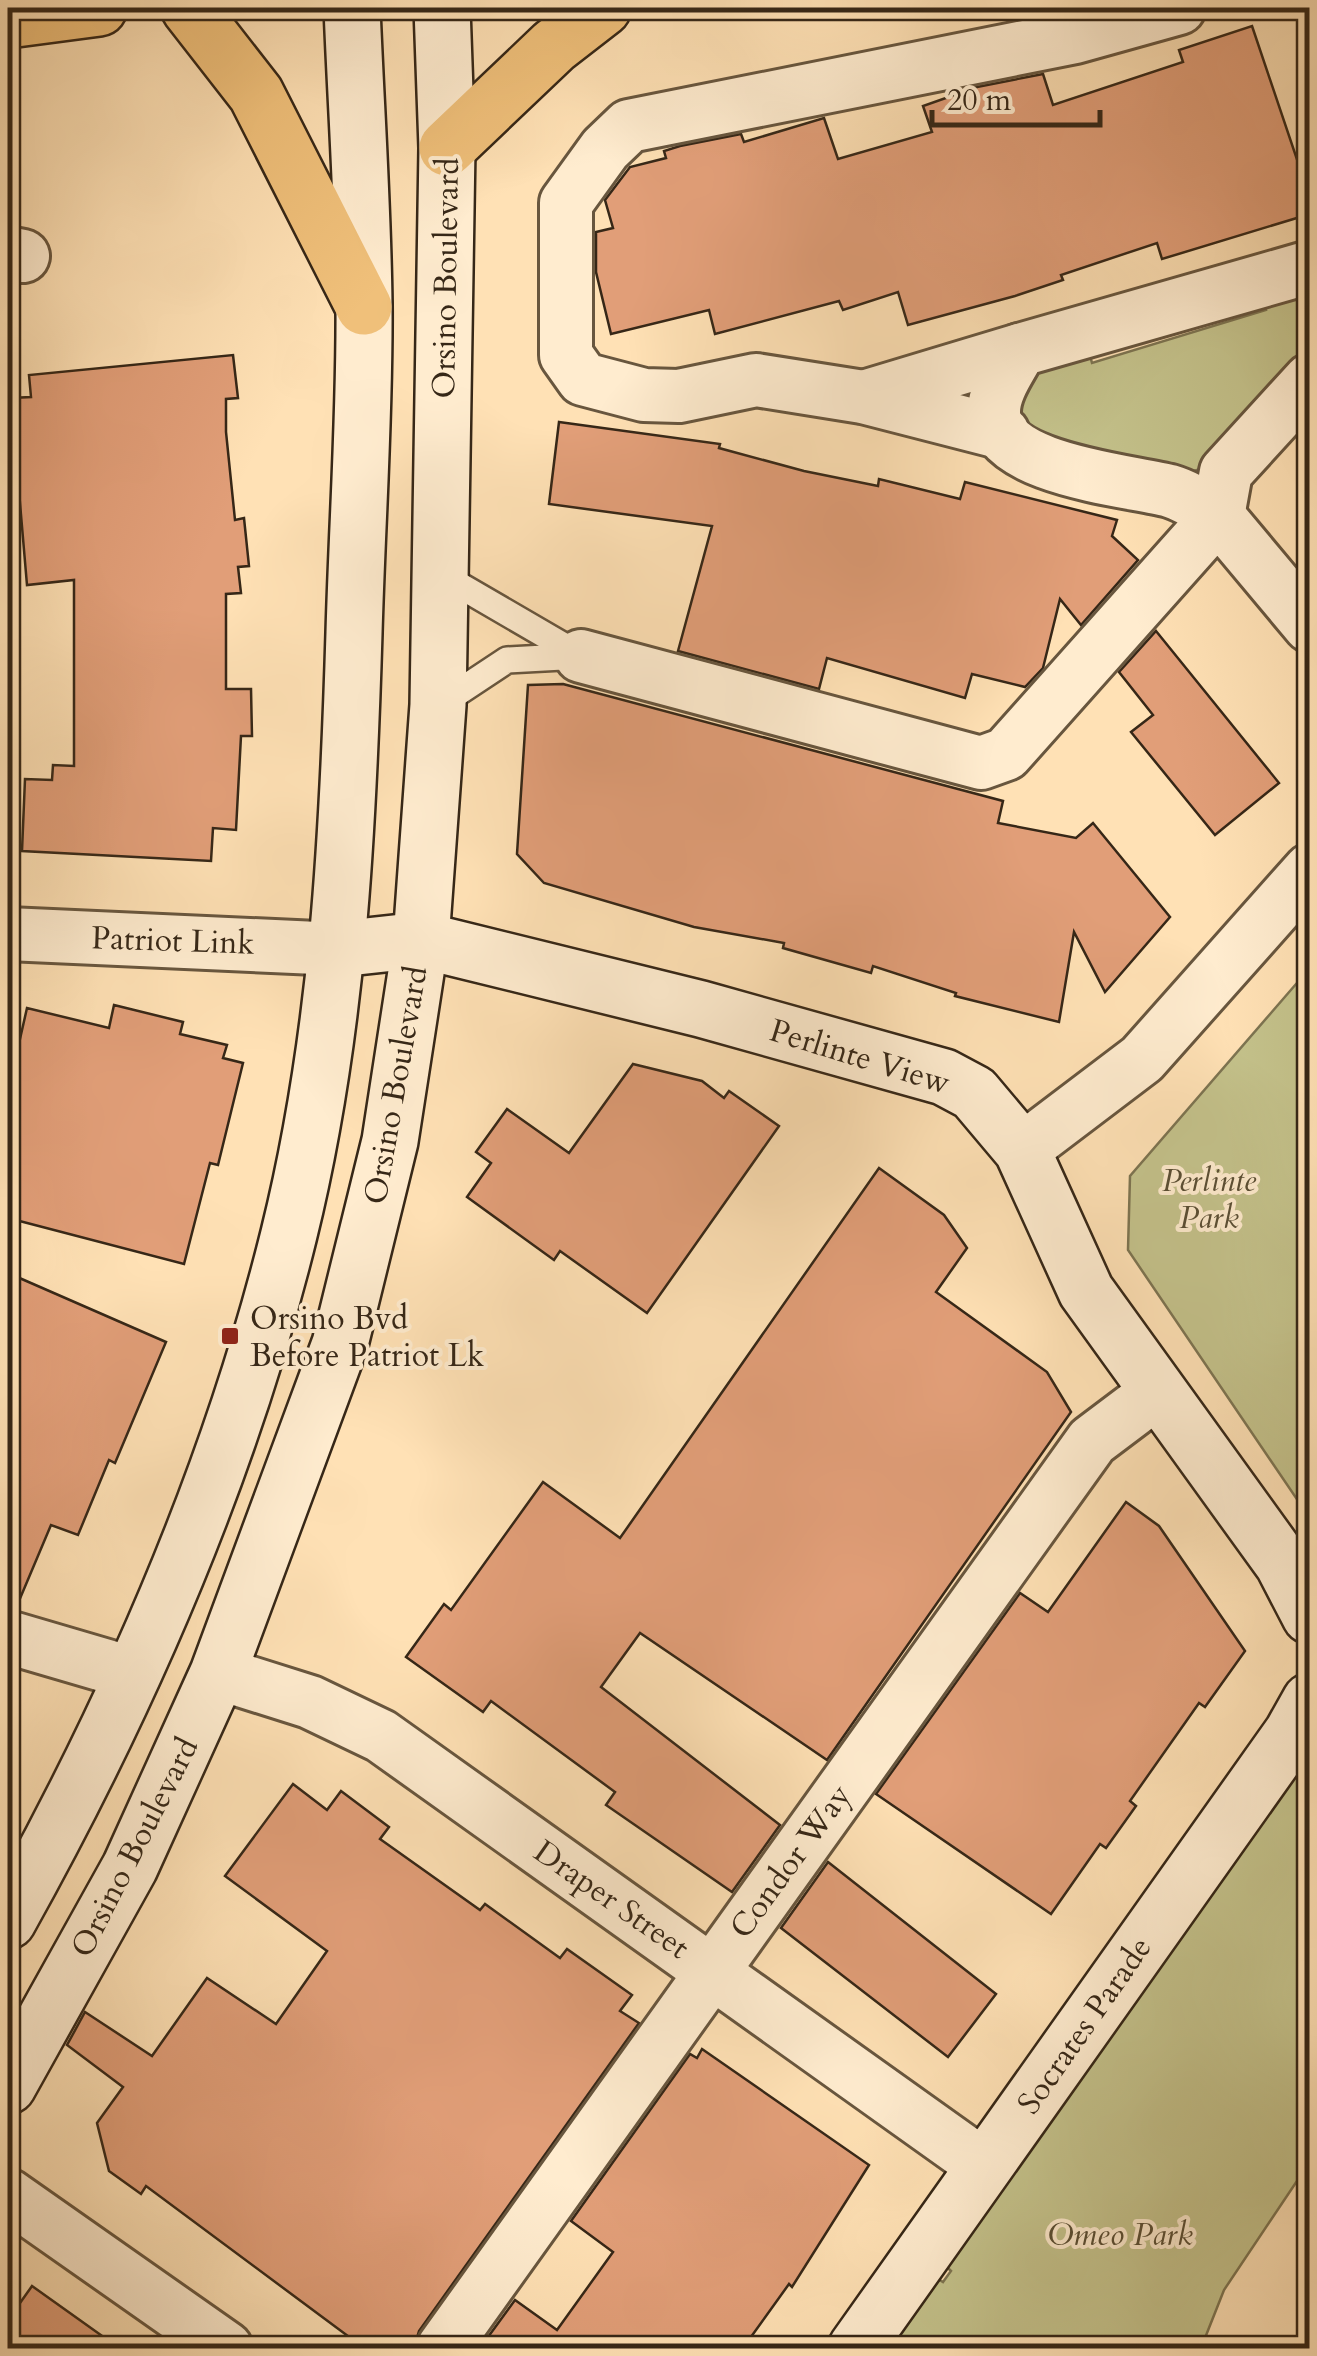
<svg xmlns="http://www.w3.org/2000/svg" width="1317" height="2356" font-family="Cardo,serif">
<rect width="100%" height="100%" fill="#ffe1b5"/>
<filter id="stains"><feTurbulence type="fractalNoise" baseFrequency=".002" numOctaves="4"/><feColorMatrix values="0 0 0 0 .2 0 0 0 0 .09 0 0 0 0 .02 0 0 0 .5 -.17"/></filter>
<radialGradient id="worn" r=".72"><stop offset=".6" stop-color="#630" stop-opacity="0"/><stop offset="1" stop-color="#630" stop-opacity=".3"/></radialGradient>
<g fill="#c4c28b" stroke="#7d7451" stroke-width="2.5">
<polygon points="1261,291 1309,291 1309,357 1201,469 1182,474 1031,439 1012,389 1086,340 1092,363 1266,310"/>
<polygon points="1309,969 1309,1517 1128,1250 1130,1176"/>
<polygon points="1309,1757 1309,2163 1224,2290 1203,2343 1199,2348 888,2348 938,2279 943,2282 951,2271 946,2266"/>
</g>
<g fill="#e19e78" stroke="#362717" stroke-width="2.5">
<polygon points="1252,26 1310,198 1310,214 1162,259 1157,243 1061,275 1063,280 1015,296 908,325 898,292 843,310 839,301 715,334 709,310 611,334 596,272 596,232 613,228 605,200 630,167 666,158 664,151 680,146 741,134 744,142 824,118 838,159 932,132 923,106 977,87 1043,74 1053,105 1183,62 1179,50"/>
<polygon points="233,355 238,398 226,399 226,432 235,520 244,518 249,566 238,567 241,593 226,594 226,689 251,689 252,736 241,736 236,830 213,828 211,861 22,851 25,779 52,780 53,765 74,766 74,580 27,585 11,398 31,397 29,375"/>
<polygon points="559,422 720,444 719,448 804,471 878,486 879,479 960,499 965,482 1117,520 1112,536 1138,560 1081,625 1060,599 1043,668 1025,687 972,674 965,698 827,658 819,689 678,651 712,526 549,504"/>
<polygon points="1156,631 1279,783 1215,835 1131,732 1153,715 1119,672"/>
<polygon points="563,684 1003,801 998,823 1076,838 1093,823 1170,917 1105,992 1074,932 1059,1022 955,996 956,993 873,966 871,973 783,948 784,943 694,927 544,883 517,854 528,685"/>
<polygon points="114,1005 183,1022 180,1034 227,1045 223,1058 243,1063 218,1165 210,1163 184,1264 8,1218 8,1092 27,1008 109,1028"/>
<polygon points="633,1064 702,1081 724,1098 729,1091 779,1126 647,1313 560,1251 554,1260 467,1197 491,1163 476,1152 507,1109 569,1153"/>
<polygon points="879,1168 944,1215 967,1248 936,1292 1047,1372 1071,1412 827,1760 640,1633 601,1687 780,1825 732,1892 606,1805 615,1792 491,1701 483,1712 406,1657 444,1604 451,1610 543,1482 620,1538"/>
<polygon points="8,1273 166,1342 115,1463 109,1460 78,1535 51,1525 16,1608 8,1608"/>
<polygon points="1126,1502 1159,1526 1245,1651 1205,1707 1199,1703 1130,1801 1136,1806 1106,1848 1100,1844 1051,1914 876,1794 1020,1593 1048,1612"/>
<polygon points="293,1784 327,1810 341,1791 389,1827 380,1839 480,1910 485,1904 560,1958 567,1949 632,1995 620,2011 639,2023 419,2331 414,2348 364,2348 146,2186 141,2194 109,2171 97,2123 123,2087 67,2045 85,2012 152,2056 207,1978 276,2024 327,1951 225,1876"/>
<polygon points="828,1862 996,1994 948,2057 781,1928"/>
<polygon points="702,2049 869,2165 792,2287 789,2284 743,2348 480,2348 515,2300 557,2330 613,2252 571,2221 690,2054 697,2058"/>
<polygon points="32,2286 119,2348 8,2348 8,2320"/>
</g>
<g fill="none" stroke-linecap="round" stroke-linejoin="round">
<defs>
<g id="lane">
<polyline points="440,574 581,656"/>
<polyline points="439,705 507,660 581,656"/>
</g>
<g id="street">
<polyline points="8,253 23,256"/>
<path d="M1310,267L1020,350C1010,369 993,391 994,414C998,470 1128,480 1170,491C1187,496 1203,507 1218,516L1226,472L1310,380"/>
<polyline points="864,397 1020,350"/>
<polyline points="1003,433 863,397 756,380 679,396 644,395 583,379 566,355 566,203 605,149 629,126 1075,37 1179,8"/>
<polyline points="581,656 981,763 1006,754 1218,516 1310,626"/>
<polyline points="8,934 339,949"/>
<polyline points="1022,1150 1142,1059 1310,870"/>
<polyline points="8,1637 134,1674"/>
<polyline points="218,1673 310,1702 381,1736 984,2166"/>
<polyline points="8,2195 226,2348"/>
<polyline points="443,2348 1092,1441 1157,1392"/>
</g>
<g id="secondary">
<polyline points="339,949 421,940 701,1009 944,1077 974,1093 1022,1150 1086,1291 1283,1564 1310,1616"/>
<path d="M8,1921C128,1706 230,1473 289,1234C338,1036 348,835 354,633C357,524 365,414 364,305C363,206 356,107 352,8"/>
<polyline points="8,2086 130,1867 218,1673 340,1344 390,1141 421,940 438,705 447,148 442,8"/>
<polyline points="856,2348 1292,1733 1310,1701"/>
</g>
<g id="primary">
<polyline points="189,8 256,94 364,307"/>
<polyline points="8,20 99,8"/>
<polyline points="447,148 554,46 603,8"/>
</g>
</defs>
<use href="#lane" stroke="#68563e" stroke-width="30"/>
<use href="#street" stroke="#68563e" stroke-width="58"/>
<use href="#secondary" stroke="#362717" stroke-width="60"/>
<use href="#primary" stroke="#362717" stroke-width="60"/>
<use href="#lane" stroke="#ffeccf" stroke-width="25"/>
<use href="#street" stroke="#ffeccf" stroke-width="52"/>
<use href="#secondary" stroke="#ffeccf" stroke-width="55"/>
<use href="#primary" stroke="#f0c07a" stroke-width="55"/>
</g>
<rect fill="#8f2418" stroke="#ffeccf" stroke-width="4" x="220" y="1326" width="20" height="20" rx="5"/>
<g text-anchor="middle" stroke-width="8" stroke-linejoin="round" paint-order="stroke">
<g font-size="32" fill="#362717" stroke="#ffeccf">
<text transform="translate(445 278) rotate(-89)" y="11">Orsino Boulevard</text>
<text transform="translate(173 940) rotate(2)" y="11">Patriot Link</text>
<text transform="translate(860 1056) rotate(17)" y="11">Perlinte View</text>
<text transform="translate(395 1085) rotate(-80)" y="11">Orsino Boulevard</text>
<text transform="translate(134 1847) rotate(-63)" y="11">Orsino Boulevard</text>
<text transform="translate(790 1861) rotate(-54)" y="11">Condor Way</text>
<text transform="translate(612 1899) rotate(35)" y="11">Draper Street</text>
<text transform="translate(1084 2025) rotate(-55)" y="11">Socrates Parade</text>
</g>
<g font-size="32" font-style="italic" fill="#5a4e34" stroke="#ffeccf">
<text x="1209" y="1191">Perlinte<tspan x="1209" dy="37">Park</tspan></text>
<text x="1120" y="2245">Omeo Park</text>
</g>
<g font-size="32" fill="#362717" stroke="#ffeccf" text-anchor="start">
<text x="250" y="1329">Orsino Bvd<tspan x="250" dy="37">Before Patriot Lk</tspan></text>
</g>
</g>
<rect width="1317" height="2356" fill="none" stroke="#ffe1b5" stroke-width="40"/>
<rect x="10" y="10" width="1297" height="2336" fill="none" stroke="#362717" stroke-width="5"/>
<rect x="20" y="20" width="1277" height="2316" fill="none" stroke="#362717" stroke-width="2.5"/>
<path d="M932 110v15h168v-15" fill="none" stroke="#362717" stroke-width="5"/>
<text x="947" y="110" font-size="30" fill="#362717" stroke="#ffeccf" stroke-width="8" paint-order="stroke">20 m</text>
<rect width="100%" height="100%" filter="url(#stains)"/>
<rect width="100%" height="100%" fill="url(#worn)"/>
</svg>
